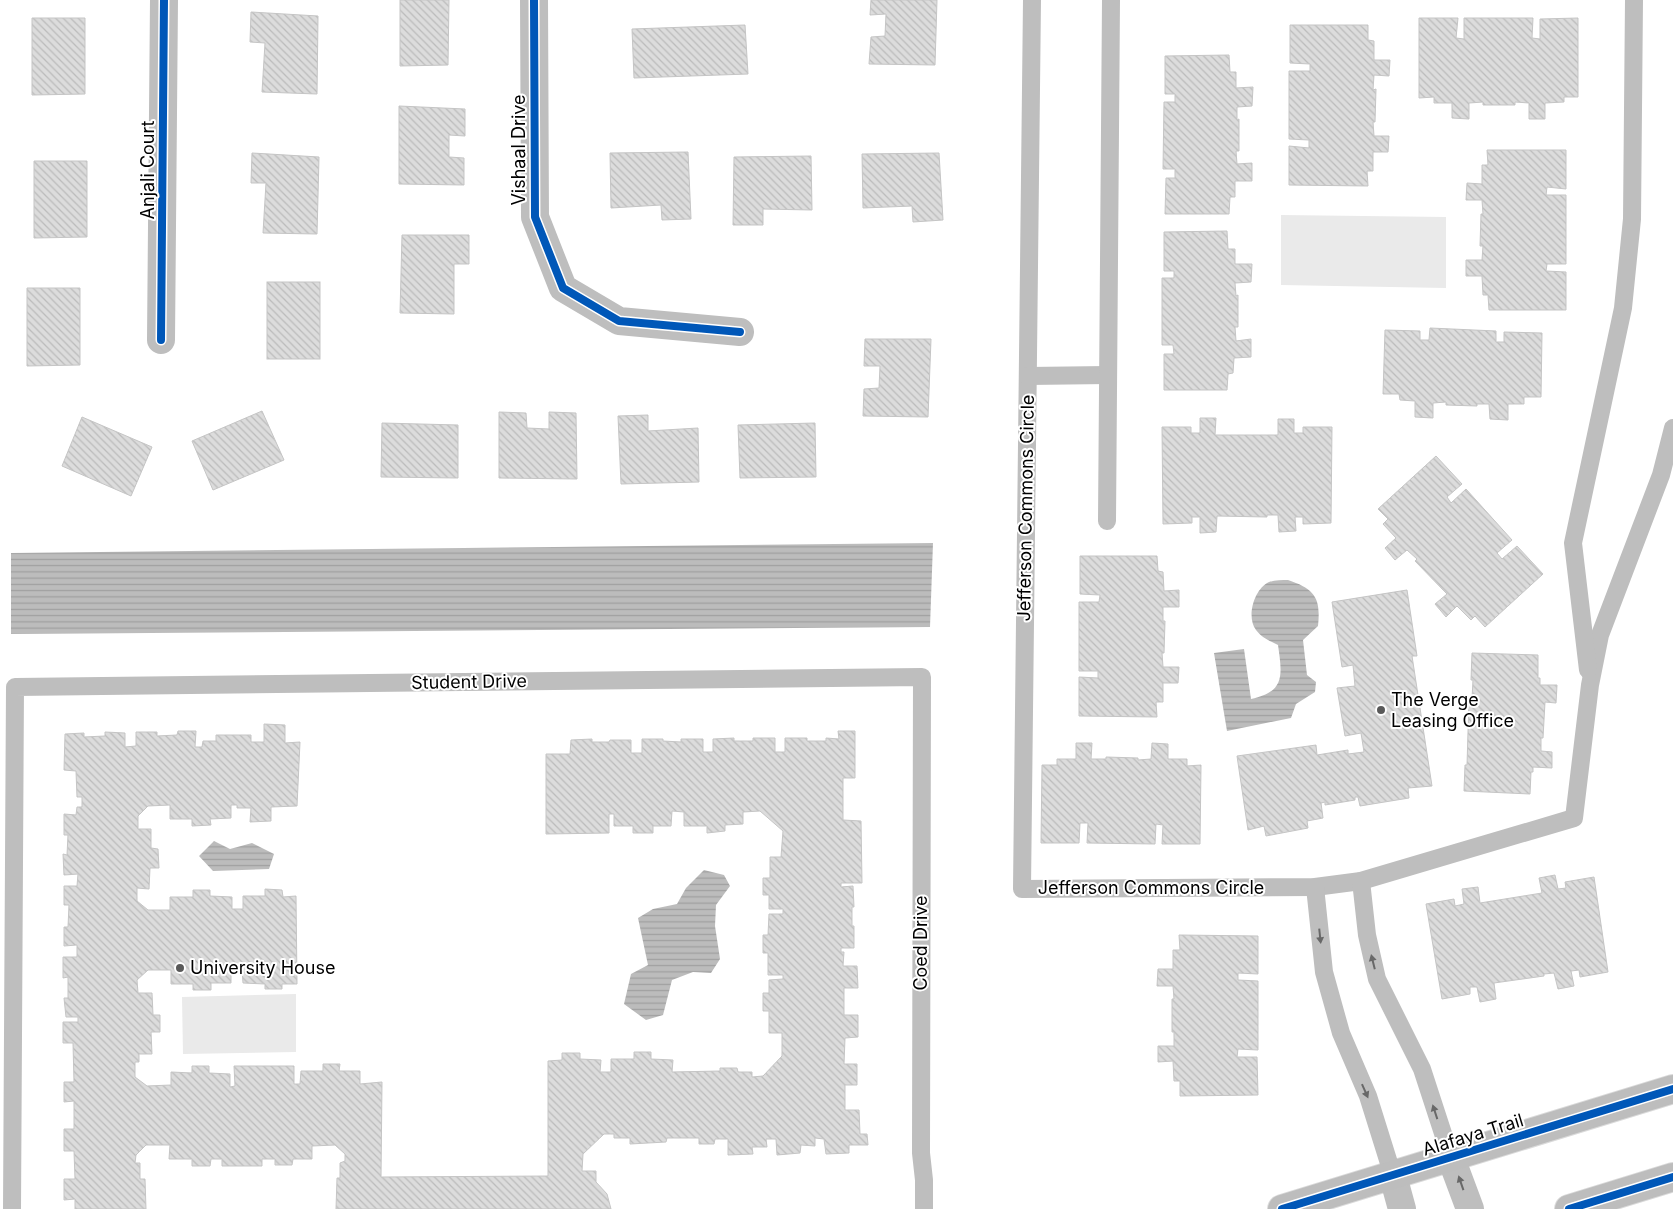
<svg xmlns="http://www.w3.org/2000/svg" width="1673" height="1209" font-family="Inter,sans-serif">
<defs>
<pattern id="water-rules" width="6" height="5" patternUnits="userSpaceOnUse" patternTransform="scale(1.25)"><rect width="6" height="5" fill="#bcbcbc"/><path d="M0 2.5h6" fill="none" stroke="#a0a0a0"/></pattern>
<pattern id="building-back-hatch" width="6" height="6" patternUnits="userSpaceOnUse" patternTransform="scale(1.25)"><rect width="6" height="6" fill="#dcdcdc"/><path d="M-1 5l2 2M0 0l6 6M5-1l2 2" fill="none" stroke="#bbb"/></pattern>
</defs>
<rect width="100%" height="100%" fill="#fff"/>
<g fill="#eaeaea">
<polygon points="1281,215 1446,217 1446,288 1281,285"/>
<polygon points="296,994 296,1052 183,1054 182,997"/>
</g>
<g fill="url(#water-rules)">
<polygon points="933,543 930,627 11,634 11,553"/>
<path d="M1288,580C1315,589 1321,598 1318,626L1303,640L1307,675L1316,682L1315,692L1296,704L1291,718L1227,731L1214,653L1244,649L1251,699C1286,692 1282,674 1278,645C1270,641 1262,638 1256,630C1246,617 1254,589 1269,582C1274,580 1282,580 1288,580Z"/>
<polygon points="214,841 230,849 252,843 274,854 269,869 213,871 199,856"/>
<polygon points="704,870 724,875 730,886 716,905 715,926 720,959 711,973 693,972 672,980 663,1015 646,1020 624,1004 631,974 648,965 638,918 653,909 677,904 686,888"/>
</g>
<g fill="url(#building-back-hatch)" stroke="#c5c5c5">
<polygon points="400,0 449,0 448,65 400,66"/>
<polygon points="871,0 937,0 935,65 869,64 871,37 885,36 886,14 870,15"/>
<polygon points="251,12 318,16 317,94 262,92 265,43 250,42"/>
<polygon points="32,18 85,18 85,94 32,95"/>
<polygon points="1419,18 1458,18 1456,38 1464,39 1464,18 1533,18 1532,38 1540,39 1540,19 1578,18 1578,97 1564,97 1564,102 1545,103 1545,119 1529,119 1529,103 1515,102 1515,105 1483,105 1483,102 1469,103 1469,119 1452,118 1452,103 1434,103 1434,97 1419,98"/>
<polygon points="745,25 748,74 634,78 632,29"/>
<polygon points="1290,25 1368,25 1368,40 1374,41 1374,60 1390,60 1389,76 1374,75 1373,90 1376,89 1375,122 1373,122 1374,136 1389,136 1388,152 1373,152 1373,171 1367,171 1368,186 1289,185 1289,146 1309,148 1309,140 1289,139 1289,71 1310,71 1310,64 1290,63"/>
<polygon points="1229,55 1230,72 1236,72 1236,88 1253,87 1252,106 1237,107 1237,120 1239,119 1239,151 1236,151 1237,164 1252,163 1252,181 1235,181 1235,197 1230,197 1229,214 1165,214 1166,178 1175,178 1175,169 1163,169 1164,102 1175,102 1175,94 1165,94 1165,56"/>
<polygon points="399,106 465,109 465,136 449,135 449,157 464,158 464,185 399,184"/>
<polygon points="1487,150 1566,150 1566,189 1547,187 1546,195 1566,195 1566,264 1547,264 1546,271 1566,272 1566,310 1489,310 1488,295 1483,295 1482,276 1466,276 1466,260 1482,260 1483,246 1480,246 1481,214 1483,214 1482,200 1466,200 1467,183 1482,184 1482,165 1488,165"/>
<polygon points="688,152 691,219 662,220 661,205 611,208 610,153"/>
<polygon points="252,153 319,157 317,234 263,233 266,183 251,183"/>
<polygon points="939,153 943,220 913,222 912,206 863,208 862,154"/>
<polygon points="811,156 812,210 763,209 763,225 733,225 734,157"/>
<polygon points="34,161 87,161 87,237 34,238"/>
<polygon points="1227,231 1228,249 1235,249 1235,264 1252,264 1251,282 1235,283 1236,296 1238,295 1238,327 1235,327 1236,341 1251,339 1251,357 1234,358 1233,373 1228,374 1227,390 1164,390 1164,354 1174,354 1173,345 1162,345 1162,278 1174,278 1174,271 1164,271 1164,232"/>
<polygon points="402,235 469,235 469,264 454,264 454,314 400,313"/>
<rect x="267" y="282" width="53" height="77"/>
<polygon points="27,288 80,288 80,365 27,366"/>
<polygon points="1430,328 1496,331 1496,342 1504,342 1504,332 1542,333 1541,397 1524,397 1524,404 1508,404 1508,420 1490,419 1489,404 1477,404 1477,406 1446,405 1446,402 1433,403 1433,418 1415,417 1415,401 1400,400 1399,394 1383,394 1385,330 1420,331 1420,340 1429,340"/>
<polygon points="865,339 931,339 928,417 863,416 864,389 879,388 880,366 864,366"/>
<polygon points="262,411 284,460 213,490 192,441"/>
<polygon points="499,412 526,413 527,428 549,429 549,412 576,413 577,479 499,478"/>
<polygon points="648,415 648,431 698,428 699,482 621,484 618,416"/>
<polygon points="82,417 152,447 131,496 62,466"/>
<polygon points="1200,418 1216,418 1215,435 1278,435 1278,419 1294,419 1294,433 1303,433 1303,427 1332,427 1331,523 1303,524 1303,517 1295,517 1296,531 1279,532 1278,515 1267,515 1267,517 1217,516 1216,532 1200,533 1200,517 1192,517 1192,523 1163,524 1162,427 1191,427 1191,433 1200,433"/>
<polygon points="382,423 458,425 458,478 381,477"/>
<polygon points="815,423 816,477 740,478 738,425"/>
<polygon points="1436,456 1462,484 1447,497 1451,503 1466,489 1512,540 1497,553 1502,559 1517,546 1543,574 1485,627 1475,616 1471,620 1457,606 1446,617 1435,604 1447,594 1415,561 1417,559 1407,550 1395,560 1385,548 1396,538 1383,524 1388,519 1378,509"/>
<polygon points="1080,556 1157,556 1158,571 1163,572 1164,591 1179,590 1179,607 1163,607 1163,621 1165,621 1164,653 1162,653 1163,667 1179,667 1178,683 1163,683 1163,702 1156,702 1157,717 1079,716 1079,677 1098,678 1098,671 1079,671 1079,602 1099,602 1100,595 1080,594"/>
<polygon points="1407,590 1417,656 1412,656 1432,786 1408,788 1409,798 1360,806 1358,797 1355,797 1355,800 1325,805 1325,802 1321,803 1323,818 1307,821 1308,828 1266,836 1264,826 1248,830 1237,756 1316,745 1317,755 1348,750 1348,754 1364,752 1361,733 1345,736 1337,688 1355,686 1353,665 1342,667 1332,602"/>
<polygon points="1472,653 1538,655 1538,678 1540,678 1540,685 1557,685 1556,703 1545,702 1543,738 1541,738 1541,751 1552,752 1552,768 1533,767 1533,772 1531,772 1530,794 1464,791 1465,765 1467,765 1469,699 1472,699 1473,680 1471,680"/>
<polygon points="264,724 285,725 285,743 300,742 297,806 271,807 271,821 250,822 251,808 237,808 237,805 231,805 231,818 210,819 211,825 192,826 192,819 170,819 170,805 148,806 138,816 138,829 151,829 151,848 158,849 159,868 150,868 149,889 137,888 137,901 148,910 170,910 170,897 193,897 193,890 210,890 210,896 232,897 232,909 243,909 243,896 265,896 265,889 282,890 283,897 296,896 297,984 282,984 282,989 265,989 265,984 243,983 242,970 231,970 231,983 211,983 211,990 193,990 193,984 171,984 171,970 148,970 137,980 138,993 152,993 153,1015 160,1015 160,1032 151,1032 152,1054 139,1054 139,1062 135,1062 135,1077 147,1086 171,1085 171,1072 192,1073 192,1066 209,1066 209,1073 230,1074 230,1087 235,1086 234,1066 294,1066 294,1084 300,1084 301,1071 323,1071 323,1064 340,1064 339,1071 360,1071 360,1084 382,1082 381,1177 548,1176 548,1061 562,1060 562,1053 580,1053 580,1059 601,1060 600,1072 611,1072 611,1059 634,1059 634,1052 651,1052 651,1059 673,1060 672,1072 720,1071 720,1068 737,1068 738,1072 752,1072 752,1077 763,1076 782,1056 782,1033 769,1033 769,1011 763,1011 763,993 769,993 769,980 783,979 783,975 768,975 768,953 763,953 763,935 768,935 769,914 783,914 783,909 769,909 769,895 763,895 763,878 770,878 770,857 781,857 783,831 760,811 743,812 743,824 725,825 725,831 707,833 707,826 684,826 684,812 672,811 671,826 653,826 653,833 633,833 633,826 614,826 614,814 609,814 609,833 546,834 546,754 570,754 571,740 592,739 592,742 609,742 610,740 631,740 631,753 642,753 642,739 663,739 663,741 681,742 681,739 703,739 703,752 713,752 713,739 734,738 734,741 753,741 753,738 775,738 775,752 785,752 785,738 807,738 807,741 826,741 826,738 839,739 838,731 855,731 855,778 843,778 843,820 861,821 862,883 841,883 841,887 853,886 854,907 852,907 852,926 854,926 854,948 841,948 841,952 844,952 843,966 857,966 858,988 844,988 844,1015 858,1015 858,1037 845,1038 844,1064 857,1064 857,1085 845,1085 845,1110 859,1110 860,1134 867,1134 868,1145 849,1145 849,1153 826,1154 824,1139 815,1138 815,1146 801,1145 800,1153 777,1155 776,1139 766,1139 767,1147 752,1147 753,1154 728,1155 728,1139 715,1139 714,1144 699,1144 699,1138 667,1138 666,1142 630,1144 630,1138 614,1138 614,1134 604,1134 583,1154 582,1171 596,1171 596,1182 607,1194 611,1209 336,1209 337,1178 340,1178 340,1163 345,1161 345,1154 335,1145 312,1146 312,1159 293,1159 292,1165 275,1165 275,1159 262,1159 262,1166 222,1166 222,1159 211,1159 210,1166 192,1166 192,1159 169,1159 170,1145 146,1145 136,1155 135,1163 140,1163 140,1179 145,1179 146,1209 75,1209 75,1199 64,1200 64,1179 75,1179 74,1151 64,1151 64,1129 74,1129 74,1101 64,1102 64,1082 74,1082 73,1043 63,1043 63,1022 78,1022 78,1017 66,1017 64,998 68,998 68,977 63,978 63,957 77,957 77,945 64,946 64,927 68,927 69,905 64,905 64,886 77,886 78,874 64,875 63,854 67,855 68,835 64,835 64,814 76,815 77,807 82,807 82,797 77,797 76,771 64,770 65,734 84,733 84,737 105,736 105,732 125,733 125,747 136,746 136,732 157,732 157,736 177,735 178,731 196,731 195,747 202,747 203,741 216,741 216,735 251,735 251,742 264,742"/>
<polygon points="1076,743 1092,743 1091,759 1106,759 1106,757 1138,758 1138,760 1151,759 1152,743 1168,744 1168,759 1187,759 1187,766 1201,765 1200,844 1162,844 1163,825 1156,824 1155,844 1087,843 1088,823 1080,823 1079,843 1041,843 1042,765 1057,765 1057,759 1076,759"/>
<polygon points="1555,875 1558,889 1566,888 1565,882 1594,877 1608,972 1580,977 1579,970 1571,971 1574,986 1558,989 1554,973 1544,974 1544,976 1494,983 1496,999 1480,1002 1477,987 1470,987 1470,994 1442,999 1426,904 1454,899 1455,906 1464,904 1462,889 1478,887 1480,903 1542,893 1539,878"/>
<polygon points="1179,935 1258,936 1258,974 1238,973 1238,980 1258,981 1258,1050 1238,1049 1237,1057 1257,1057 1258,1095 1180,1096 1180,1081 1174,1081 1173,1061 1158,1062 1158,1046 1174,1046 1174,1032 1172,1032 1172,999 1174,999 1173,986 1157,986 1158,969 1173,969 1173,950 1180,950"/>
</g>
<g fill="none" stroke-linecap="round" stroke-linejoin="round">
<defs>
<g id="primary">
<polyline points="1282,1209 1673,1089"/>
<polyline points="1569,1209 1673,1177"/>
</g>
</defs>
<use href="#primary" stroke="#dbdbdb" stroke-width="30"/>
<g stroke="#bebebe" stroke-width="18">
<polyline points="1032,0 1022,889 1315,887 1361,881 1574,818 1590,685 1600,635 1661,475 1673,428"/>
<polyline points="1028,376 1108,375"/>
<polyline points="1107,521 1111,0"/>
<polyline points="1588,670 1573,543 1623,308 1632,219 1634,0"/>
<polyline points="1361,881 1367,935 1377,979 1422,1069 1451,1158"/>
<polyline points="1315,887 1324,972 1341,1033 1368,1096 1393,1176"/>
<polyline points="12,1209 15,687 922,677 921,1153 924,1180 924,1209"/>
</g>
<g stroke="#bebebe" stroke-width="28">
<polyline points="534,0 535,217 563,288 619,321 740,332"/>
<polyline points="161,340 164,0"/>
<polyline points="1451,1158 1470,1209"/>
<polyline points="1393,1176 1402,1209"/>
</g>
<use href="#primary" stroke="#bdbdbd" stroke-width="28"/>
<defs>
<g id="cycleway">
<polyline points="534,0 535,217 563,288 619,321 740,332"/>
<polyline points="161,340 164,0"/>
<polyline points="1282,1209 1673,1089"/>
<polyline points="1569,1209 1673,1177"/>
</g>
</defs>
<use href="#cycleway" stroke="#fff" stroke-width="11"/>
<use href="#cycleway" stroke="#0057b8" stroke-width="8"/>
</g>
<defs><path id="oneway-solid" d="M-6-.8H1V-3.2L6.5 0L1 3.2V.8H-6Z" transform="scale(1.25)"/></defs>
<g fill="#686868">
<use href="#oneway-solid" transform="translate(1320 936) rotate(84)"/>
<use href="#oneway-solid" transform="translate(1373 962) rotate(-104)"/>
<use href="#oneway-solid" transform="translate(1365 1091) rotate(66)"/>
<use href="#oneway-solid" transform="translate(1435 1112) rotate(-108)"/>
<use href="#oneway-solid" transform="translate(1461 1183) rotate(-109)"/>
</g>
<g fill="#595959" stroke="#fff" stroke-width="2">
<circle cx="1381" cy="710" r="5"/>
<circle cx="180" cy="968" r="5"/>
</g>
<g text-anchor="middle" stroke-width="4" stroke-linejoin="round" paint-order="stroke">
<g font-size="18" fill="#000" stroke="#fff">
<text transform="translate(519 150) rotate(-90)" y="6">Vishaal Drive</text>
<text transform="translate(148 170) rotate(-90)" y="6">Anjali Court</text>
<text transform="translate(1026 508) rotate(-89)" y="6">Jefferson Commons Circle</text>
<text transform="translate(469 682) rotate(-1)" y="6">Student Drive</text>
<text x="1151" y="894">Jefferson Commons Circle</text>
<text transform="translate(921 943) rotate(-90)" y="6">Coed Drive</text>
<text transform="translate(1473 1135) rotate(-17)" y="6">Alafaya Trail</text>
</g>
<g font-size="18" fill="#000" stroke="#fff" text-anchor="start">
<text x="1391" y="706">The Verge<tspan x="1391" dy="21">Leasing Office</tspan></text>
<text x="190" y="974">University House</text>
</g>
</g>
</svg>
